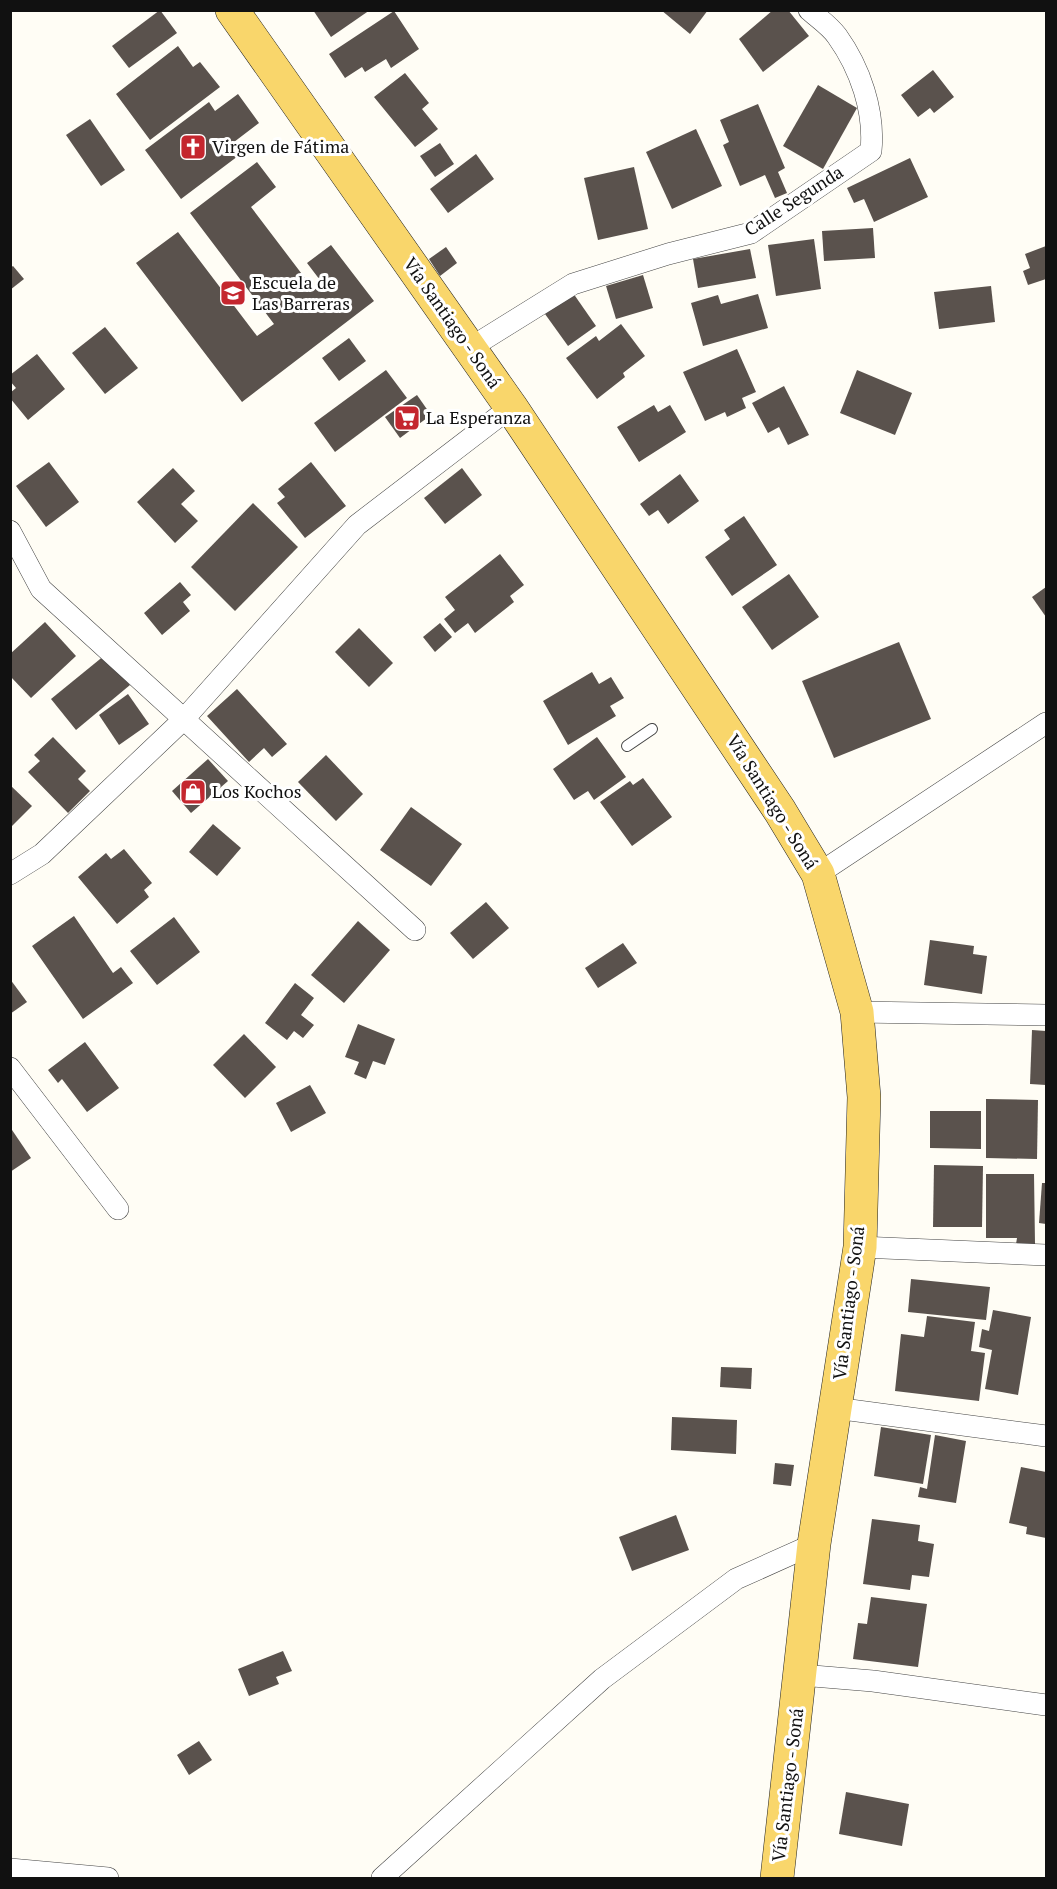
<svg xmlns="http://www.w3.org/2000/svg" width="1057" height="1889" font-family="'PT Serif',serif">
<rect width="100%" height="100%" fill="#fffdf5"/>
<g fill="#5a524d">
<polygon points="160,10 177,33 129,68 112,46"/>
<polygon points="313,10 370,10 331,37"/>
<polygon points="661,10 708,10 690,34"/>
<polygon points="773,10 788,10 809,36 763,72 739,39"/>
<polygon points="394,11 419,49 391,68 386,59 365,72 362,67 345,78 329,54"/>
<polygon points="178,46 193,67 200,62 220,87 150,140 116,94"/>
<polygon points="933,70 954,97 934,113 930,108 918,117 901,95"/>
<polygon points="405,73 429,103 422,109 438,129 415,147 374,97"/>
<polygon points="818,85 857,108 823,169 783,146"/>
<polygon points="238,94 259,123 234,142 242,153 181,199 145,150 209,102 215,111"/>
<polygon points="758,104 785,168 778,172 787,193 775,198 765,175 740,186 723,145 729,142 720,120"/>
<polygon points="90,119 125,170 101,186 66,135"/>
<polygon points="696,129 722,186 672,209 646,152"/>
<polygon points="440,143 454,164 435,177 420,156"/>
<polygon points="476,154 494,179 448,213 430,189"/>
<polygon points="910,158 928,197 874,222 864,199 854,203 847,188"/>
<polygon points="257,162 276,187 251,207 314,290 323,284 307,263 331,245 374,301 242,402 136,263 178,232 257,336 274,324 190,213"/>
<polygon points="634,167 648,229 598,240 584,178"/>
<polygon points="873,228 875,258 824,261 822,231"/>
<polygon points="814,239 821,289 776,296 768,245"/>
<polygon points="1046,246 1046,279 1028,285 1023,271 1030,268 1025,254"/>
<polygon points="446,247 457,263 440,276 429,259"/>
<polygon points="750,249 756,278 698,288 693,259"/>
<polygon points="13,266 24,279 10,290 10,268"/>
<polygon points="643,275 653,308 616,319 606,286"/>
<polygon points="991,286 995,322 939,329 934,292"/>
<polygon points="573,293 596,326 568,346 545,314"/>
<polygon points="758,294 768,328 703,346 691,303 718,295 721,304"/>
<polygon points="621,324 645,356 623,373 625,377 597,399 566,358 596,336 599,341"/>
<polygon points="105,327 138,368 105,394 72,353"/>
<polygon points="349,338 366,361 339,381 322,358"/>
<polygon points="737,349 756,392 742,398 746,408 727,417 725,412 705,421 683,372"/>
<polygon points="37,354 65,389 28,420 10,398 10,393 16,388 10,381 10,375"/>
<polygon points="386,370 407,398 335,452 314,423"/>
<polygon points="857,370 912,393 895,435 840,413"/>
<polygon points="784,386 809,435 788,445 779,427 768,433 752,403"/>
<polygon points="417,395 431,415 400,438 385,417"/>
<polygon points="654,405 658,412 670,405 686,432 639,462 617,427"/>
<polygon points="49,462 79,502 46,527 16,486"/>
<polygon points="311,462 346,506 305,538 277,503 285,497 278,489"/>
<polygon points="173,468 195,491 181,504 198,521 175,543 137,502"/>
<polygon points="462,468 482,495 445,524 424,498"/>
<polygon points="680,474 699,501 668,524 658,510 649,516 640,504"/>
<polygon points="253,503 298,547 235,611 191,567"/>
<polygon points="744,516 777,565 732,596 705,557 730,539 724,530"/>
<polygon points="500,554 524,585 510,596 514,602 475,633 468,623 455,633 444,619 455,610 445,597"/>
<polygon points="789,574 819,617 772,650 742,607"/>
<polygon points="180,582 191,595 183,602 190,611 162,635 144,613"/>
<polygon points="1046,587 1046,617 1032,597"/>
<polygon points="45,622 76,656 31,698 10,676 10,654"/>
<polygon points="440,623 452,637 435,652 423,637"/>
<polygon points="359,628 393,663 369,687 335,652"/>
<polygon points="899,642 931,719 834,758 802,681"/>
<polygon points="105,655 130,685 76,730 51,699"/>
<polygon points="592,672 599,684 611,677 624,698 610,706 616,716 568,745 543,701"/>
<polygon points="237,689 287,744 272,757 264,748 249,762 207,716"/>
<polygon points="128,694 149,724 119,745 99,715"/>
<polygon points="53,737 86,771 78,779 90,791 68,813 28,772 40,761 34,755"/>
<polygon points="597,737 626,777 594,800 588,791 574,800 553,769"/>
<polygon points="326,755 363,794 336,821 298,782"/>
<polygon points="208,759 228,781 191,813 172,791"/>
<polygon points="643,778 672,817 632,846 600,802 630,781 633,785"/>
<polygon points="10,785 32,806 10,828"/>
<polygon points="411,807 462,844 431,886 380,850"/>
<polygon points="213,824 241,848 217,876 189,852"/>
<polygon points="124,849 152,883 144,890 149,897 117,924 78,877 106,853 111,859"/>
<polygon points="486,902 509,928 473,959 450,933"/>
<polygon points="74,916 113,973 121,967 133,983 83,1019 32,946"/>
<polygon points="174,917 200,952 157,985 130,951"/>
<polygon points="358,921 390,950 344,1003 311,975"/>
<polygon points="930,940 974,946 973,954 987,956 982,994 924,985"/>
<polygon points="623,943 637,963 598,988 585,968"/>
<polygon points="10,979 27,1002 10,1014"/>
<polygon points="295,983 314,998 301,1015 314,1025 303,1038 294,1031 287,1040 265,1023"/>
<polygon points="358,1024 395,1039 385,1065 373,1061 366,1079 354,1074 359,1062 345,1057"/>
<polygon points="1032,1030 1046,1031 1046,1085 1030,1084"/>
<polygon points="244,1034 276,1067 245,1098 213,1065"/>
<polygon points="85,1042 119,1088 87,1112 62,1079 58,1083 48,1070"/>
<polygon points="310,1085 326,1113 291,1132 276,1103"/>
<polygon points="986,1099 1038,1100 1037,1159 986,1158"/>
<polygon points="930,1111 981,1111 981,1149 930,1148"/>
<polygon points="10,1127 31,1158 10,1172"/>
<polygon points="934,1165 983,1166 982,1227 933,1227"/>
<polygon points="986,1174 1034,1174 1035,1244 1016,1244 1017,1238 986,1238"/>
<polygon points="1042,1183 1046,1183 1046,1224 1039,1223"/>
<polygon points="911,1279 990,1287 986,1320 908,1312"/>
<polygon points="993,1310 1031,1317 1018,1395 985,1389 992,1350 979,1347 982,1329 989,1331"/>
<polygon points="927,1316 975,1322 971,1351 985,1353 979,1401 895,1391 901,1334 924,1337"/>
<polygon points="721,1367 752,1368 751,1389 720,1387"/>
<polygon points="672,1417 737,1420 736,1454 671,1450"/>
<polygon points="881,1427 931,1435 923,1484 874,1476"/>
<polygon points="935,1435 966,1441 956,1503 918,1497 920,1487 927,1489"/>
<polygon points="775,1463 794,1465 791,1486 773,1484"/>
<polygon points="1021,1467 1046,1472 1046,1538 1026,1534 1027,1527 1009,1523"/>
<polygon points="676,1515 689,1550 632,1571 619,1537"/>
<polygon points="872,1519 920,1525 918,1541 934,1544 929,1577 912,1575 910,1590 863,1584"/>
<polygon points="871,1597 927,1604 918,1667 853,1659 858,1623 867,1624"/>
<polygon points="283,1651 292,1671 276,1677 279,1684 249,1696 238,1669"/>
<polygon points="199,1741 212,1760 189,1775 177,1755"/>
<polygon points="846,1792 909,1804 902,1846 839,1834"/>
</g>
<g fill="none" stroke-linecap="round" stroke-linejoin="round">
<defs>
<polyline id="service" points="627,746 652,729"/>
<g id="minor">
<path d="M470,348L573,284L668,254L751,233L871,151C875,111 860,68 837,36C830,26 818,18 809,10"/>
<polyline points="10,531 41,589 415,930"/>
<polyline points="10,874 42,854 184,719 357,525 511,407"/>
<polyline points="818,874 1046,723"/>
<polyline points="857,1012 1046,1015"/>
<polyline points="10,1068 118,1209"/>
<polyline points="860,1247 1046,1255"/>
<polyline points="835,1408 1046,1436"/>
<polyline points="801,1675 873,1681 1046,1705"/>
<polyline points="10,1869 108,1878"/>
<polyline points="382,1878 602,1679 736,1579 814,1544"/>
</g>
<polyline id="primary" points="232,10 511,407 780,811 818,874 857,1012 864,1097 860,1247 814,1544 777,1878"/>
</defs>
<use href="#service" stroke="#444" stroke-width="12"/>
<use href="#minor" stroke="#444" stroke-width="22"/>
<use href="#primary" stroke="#222" stroke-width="34"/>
<use href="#service" stroke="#fff" stroke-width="10"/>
<use href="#minor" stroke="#fff" stroke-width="21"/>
<use href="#primary" stroke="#f9d66b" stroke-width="33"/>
</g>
<defs>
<symbol id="church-square" viewBox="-11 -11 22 22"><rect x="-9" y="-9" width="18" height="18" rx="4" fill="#c4262e" stroke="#fff"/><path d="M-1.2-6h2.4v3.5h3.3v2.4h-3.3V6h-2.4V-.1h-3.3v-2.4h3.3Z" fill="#fff"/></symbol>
<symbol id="school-square" viewBox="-11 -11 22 22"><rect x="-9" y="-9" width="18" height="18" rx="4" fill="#c4262e" stroke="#fff"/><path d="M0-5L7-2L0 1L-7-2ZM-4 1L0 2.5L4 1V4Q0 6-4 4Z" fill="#fff"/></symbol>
<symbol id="supermarket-square" viewBox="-11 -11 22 22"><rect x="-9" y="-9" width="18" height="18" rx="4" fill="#c4262e" stroke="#fff"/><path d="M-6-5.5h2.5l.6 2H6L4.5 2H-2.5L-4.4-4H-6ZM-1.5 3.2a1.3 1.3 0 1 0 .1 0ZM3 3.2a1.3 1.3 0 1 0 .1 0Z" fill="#fff"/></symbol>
<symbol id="shop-square" viewBox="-11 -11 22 22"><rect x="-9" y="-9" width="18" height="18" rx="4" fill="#c4262e" stroke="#fff"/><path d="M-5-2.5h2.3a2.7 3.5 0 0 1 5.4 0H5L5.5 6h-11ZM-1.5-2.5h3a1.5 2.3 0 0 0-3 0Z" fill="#fff"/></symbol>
</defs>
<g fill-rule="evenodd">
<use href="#church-square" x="178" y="132" width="30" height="30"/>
<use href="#school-square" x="218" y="278" width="30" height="30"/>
<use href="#supermarket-square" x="392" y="403" width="30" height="30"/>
<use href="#shop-square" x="178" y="777" width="30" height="30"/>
</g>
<g text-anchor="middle" stroke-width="6" stroke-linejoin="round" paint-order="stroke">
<g font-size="18" fill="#111" stroke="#fff" text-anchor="start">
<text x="212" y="153">Virgen de Fátima</text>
<text x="252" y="289">Escuela de<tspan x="252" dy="21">Las Barreras</tspan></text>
<text x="426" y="424">La Esperanza</text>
<text x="212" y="798">Los Kochos</text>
</g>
<g font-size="18" fill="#111" stroke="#fff">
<text transform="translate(794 201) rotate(-33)" y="6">Calle Segunda</text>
<text transform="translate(452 323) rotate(55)" y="6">Vía Santiago - Soná</text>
<text transform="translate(772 802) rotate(58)" y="6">Vía Santiago - Soná</text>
<text transform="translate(849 1303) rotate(-83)" y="6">Vía Santiago - Soná</text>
<text transform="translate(788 1785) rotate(-83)" y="6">Vía Santiago - Soná</text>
</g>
</g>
<rect width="1057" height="1889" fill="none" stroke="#111111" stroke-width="24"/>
</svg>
